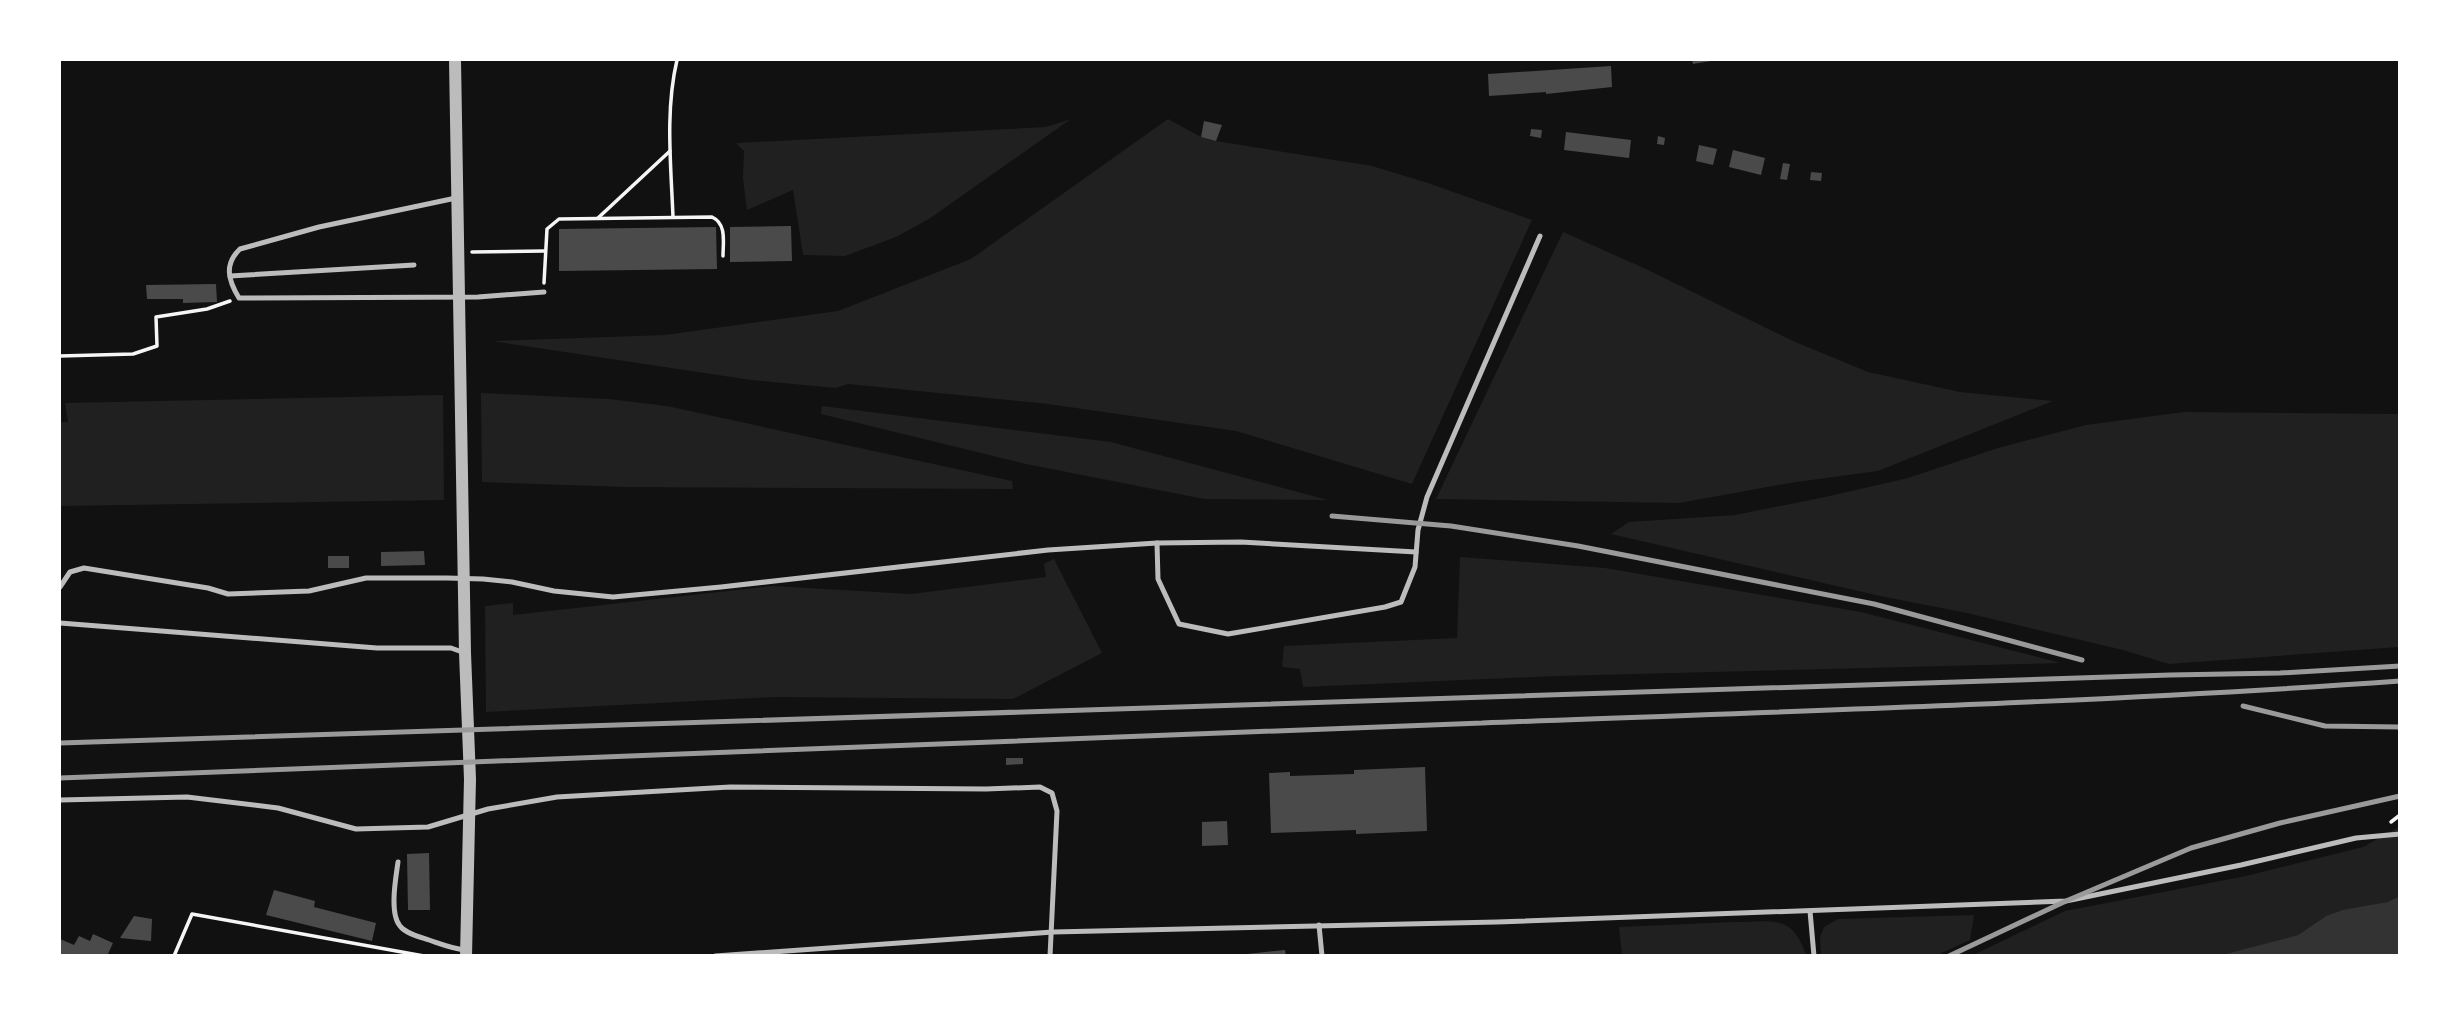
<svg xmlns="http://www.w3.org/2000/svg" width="2459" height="1015" font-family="'Nunito Sans',sans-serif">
<rect width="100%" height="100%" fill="#111"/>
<g fill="#202020">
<polygon points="1071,119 929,219 896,237 845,256 803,255 793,190 747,210 743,178 744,151 736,143 1046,127"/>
<polygon points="1168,119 1201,137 1216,141 1372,166 1428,183 1532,220 1412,484 1236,431 1048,404 848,384 836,388 751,380 492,341 665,335 838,311 971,259"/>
<polygon points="1563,232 1646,269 1793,341 1868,372 1960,392 2053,401 1878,471 1796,482 1679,503 1436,499"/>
<polygon points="481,393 609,399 667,406 1012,481 1013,489 626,487 482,482"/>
<polygon points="443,395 444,500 60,506 60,422 68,422 65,403"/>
<polygon points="822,406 1111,442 1328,500 1204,499 1026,464 821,414"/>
<polygon points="2184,412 2399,414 2399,647 2169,664 2123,650 1967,613 1880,596 1611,534 1629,522 1735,515 1825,497 1908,478 1998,448 2086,425"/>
<polygon points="1460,557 1605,568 1710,586 1861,612 2061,663 1557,676 1303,687 1300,669 1282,667 1284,646 1457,638"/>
<polygon points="1054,559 1102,653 1013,699 774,697 486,712 485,606 513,603 513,615 773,586 911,594 1046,577 1044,564"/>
<polygon points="2399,827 2400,897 2398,899 2326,916 2298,935 2222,956 1971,956 2065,911 2246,876 2363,847"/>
<polygon points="1974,915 1970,940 1937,955 1821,955 1820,937 1824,927 1838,919"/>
<path d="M1734,922C1772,922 1792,913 1806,955H1622L1619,927Z"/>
</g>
<polygon fill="#333" points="2399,897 2399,955 2222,955 2298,935 2326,916 2343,910 2387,902"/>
<g fill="#4a4a4a">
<polygon points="1692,60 1710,60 1711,61 1693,64"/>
<polygon points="1611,66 1612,87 1546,94 1546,92 1489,96 1488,74"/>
<polygon points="1204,121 1222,125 1216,141 1201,137"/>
<polygon points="1531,129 1542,130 1541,138 1530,136"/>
<polygon points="1566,132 1631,140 1629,158 1564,150"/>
<polygon points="1658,136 1665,138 1664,145 1657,144"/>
<polygon points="1699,145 1717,149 1713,165 1696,161"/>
<polygon points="1733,150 1765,158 1761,175 1729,167"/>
<polygon points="1783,163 1790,164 1787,180 1780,179"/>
<polygon points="1811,172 1822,173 1821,181 1810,180"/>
<polygon points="791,226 792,261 730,262 730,227"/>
<polygon points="716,227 717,269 559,271 559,229"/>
<polygon points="216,284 217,302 183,303 183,299 147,299 146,285"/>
<polygon points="424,551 425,565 381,566 381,552"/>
<rect x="328" y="556" width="21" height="12"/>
<polygon points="1006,758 1023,758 1023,764 1006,765"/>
<polygon points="1425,767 1427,831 1356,834 1356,830 1271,833 1269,773 1290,772 1290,776 1354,774 1354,770"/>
<polygon points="1227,821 1228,845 1202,846 1202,822"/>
<polygon points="429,853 430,910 408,910 407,854"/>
<polygon points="274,890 315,901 314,907 376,923 372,941 266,915"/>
<polygon points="134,916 152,919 151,941 120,938"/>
<polygon points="93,934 113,943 107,956 60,956 60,939 74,945 79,936 90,941"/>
<polygon points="1285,950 1286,956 1247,956 1247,954"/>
</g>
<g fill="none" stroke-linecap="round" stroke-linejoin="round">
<g stroke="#f5f5f5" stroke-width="3.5">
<path d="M673,217C671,165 665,111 677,60"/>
<polyline points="598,218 670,151"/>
<polyline points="472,252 544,251"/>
<path d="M544,283L547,229L559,219L712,217C727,224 723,242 723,256"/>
<polyline points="60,356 133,354 157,346 156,317 207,309 230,301"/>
<polyline points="2391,822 2400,815"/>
<polyline points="174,956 192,914 424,956"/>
</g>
<g stroke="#bcbcbc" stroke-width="5">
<path d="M456,198L319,227L240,249C224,264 228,280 239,298H253L478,297L544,292"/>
<polyline points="230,276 414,265"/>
<polyline points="1157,543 1158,579 1179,624 1228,634 1385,607 1401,602 1415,567 1418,530 1427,497 1540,236"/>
<polyline points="60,587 70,572 84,568 208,588 228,594 309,591 366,578 447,578 483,579 512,582 554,591 613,597 721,587 1048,550 1157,543 1241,542 1416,552"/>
<polyline points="60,623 377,648 451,648 465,653"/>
<polyline points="60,800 187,797 278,808 356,829 428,827 488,809 557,797 730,787 986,789 1040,787 1052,793 1057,811 1050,956"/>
<path d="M398,862C396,877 389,913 400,926C406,934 420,937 429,940C441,944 453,949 466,950"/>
<polyline points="1810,911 1814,956"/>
<polyline points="1319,925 1322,956"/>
<polyline points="715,956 1053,932 1497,922 2066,901 2241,865 2356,838 2400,834"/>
</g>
<polyline stroke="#bcbcbc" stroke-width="12" points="455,60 465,653 470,779 466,956"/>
<g stroke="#9a9a9a" stroke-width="5">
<polyline points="1332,516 1451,526 1578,546 1874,604 2082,660"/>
<polyline points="2243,706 2325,726 2400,727"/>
<polyline points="60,743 2170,675 2280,673 2400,666"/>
<path d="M60,778C534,759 1008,741 1482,723C1788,711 2094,703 2400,681"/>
<polyline points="1949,956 2066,901 2191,848 2280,823 2400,796"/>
</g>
</g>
<rect width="2459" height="1015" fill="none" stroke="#ffffff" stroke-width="122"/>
</svg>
